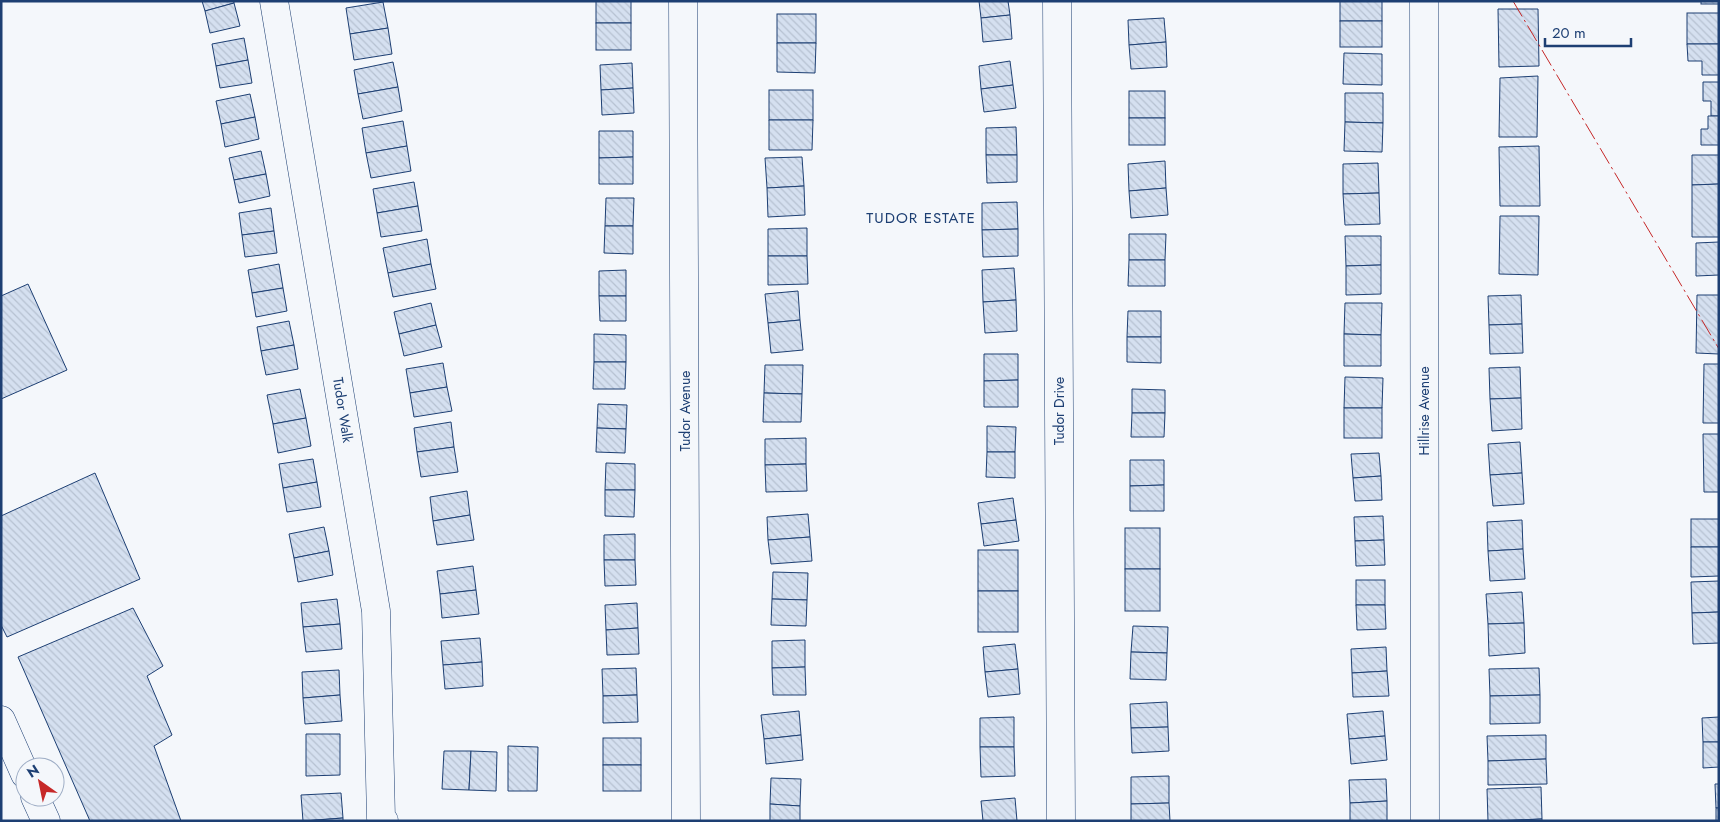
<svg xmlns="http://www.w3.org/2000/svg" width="1720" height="822" font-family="Jost,sans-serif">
<defs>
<pattern id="building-back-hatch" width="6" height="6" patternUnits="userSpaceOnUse" patternTransform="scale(1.25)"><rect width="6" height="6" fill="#d5e0f0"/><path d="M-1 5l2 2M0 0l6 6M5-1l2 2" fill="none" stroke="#b6c1d1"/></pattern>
</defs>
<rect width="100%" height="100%" fill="#f4f7fb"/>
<g fill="url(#building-back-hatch)" stroke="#1d3f73">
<polygon points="202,1 234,1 234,3 205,11"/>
<rect x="596" y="1" width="35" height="22"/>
<polygon points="979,1 1008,1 1010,15 981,18"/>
<rect x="1340" y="1" width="42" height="20"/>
<rect x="1701" y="1" width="18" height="3"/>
<polygon points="383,2 388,28 350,34 346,8"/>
<polygon points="234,3 240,26 210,33 205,11"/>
<polygon points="1498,9 1538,9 1539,66 1499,67"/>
<rect x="1687" y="13" width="32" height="31"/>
<rect x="777" y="14" width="39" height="29"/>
<polygon points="1010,15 1012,39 983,42 981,18"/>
<polygon points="1164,18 1166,42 1129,45 1128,20"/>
<rect x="1340" y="21" width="42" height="26"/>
<rect x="596" y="23" width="35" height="27"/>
<polygon points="388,28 392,54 354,60 350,34"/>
<polygon points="244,38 248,60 216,66 212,44"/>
<polygon points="1166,42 1167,67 1131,69 1129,45"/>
<polygon points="777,43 816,43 815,73 777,72"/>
<polygon points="1687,44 1719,44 1719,75 1702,75 1702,61 1688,61"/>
<polygon points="1344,53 1382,54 1382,85 1343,84"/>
<polygon points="248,60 252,83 220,88 216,66"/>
<polygon points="1010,61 1013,85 981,89 979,66"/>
<polygon points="393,62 398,87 358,94 354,70"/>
<polygon points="632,63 633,88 601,90 600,65"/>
<polygon points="1538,76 1537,137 1499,137 1500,78"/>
<polygon points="1703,82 1719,82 1719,116 1711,116 1711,101 1703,101"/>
<polygon points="1013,85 1016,108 984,112 981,89"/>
<polygon points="398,87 402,111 363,119 358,94"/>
<polygon points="633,88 634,113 602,115 601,90"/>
<rect x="769" y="90" width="44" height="30"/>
<rect x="1129" y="91" width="36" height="27"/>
<polygon points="1345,93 1383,93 1383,123 1345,122"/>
<polygon points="250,94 255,117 221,124 216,101"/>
<polygon points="1708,116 1719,116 1719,145 1701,145 1701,129 1708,129"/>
<polygon points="255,117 259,139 225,147 221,124"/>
<rect x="1129" y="118" width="36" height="27"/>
<polygon points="769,120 813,120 812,150 769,150"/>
<polygon points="403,121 407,146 366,153 362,128"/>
<polygon points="1345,122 1383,123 1382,152 1344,151"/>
<polygon points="1016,127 1017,155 986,155 986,128"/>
<polygon points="599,131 633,131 633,157 599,158"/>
<polygon points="407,146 411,171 371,178 366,153"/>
<polygon points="1539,146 1540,206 1500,206 1499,147"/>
<polygon points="261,151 266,174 234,180 229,158"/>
<polygon points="986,155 1017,155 1017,182 987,183"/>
<polygon points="1692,155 1719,155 1719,184 1692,185"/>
<polygon points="633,157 633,184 599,184 599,158"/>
<polygon points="802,157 804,186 767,188 765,158"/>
<polygon points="1165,161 1166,188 1129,191 1128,164"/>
<polygon points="1378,163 1379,193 1343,194 1343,164"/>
<polygon points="266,174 270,196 239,203 234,180"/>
<polygon points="414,182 418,206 377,213 373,189"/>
<polygon points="1719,184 1719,237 1692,237 1692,185"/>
<polygon points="804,186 805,215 768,217 767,188"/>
<polygon points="1166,188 1168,215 1131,218 1129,191"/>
<polygon points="1379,193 1380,224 1345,225 1343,194"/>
<polygon points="606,198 634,198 633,226 605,226"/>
<polygon points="1017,202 1018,229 982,230 982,203"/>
<polygon points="418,206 422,231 381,237 377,213"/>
<polygon points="271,208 274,231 242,235 239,213"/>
<polygon points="1500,216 1539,216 1538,275 1499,274"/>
<polygon points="605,226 633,226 633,254 604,253"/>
<polygon points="807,228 807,256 768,256 768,229"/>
<polygon points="1018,229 1018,256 983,257 982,230"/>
<polygon points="274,231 277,253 245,257 242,235"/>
<polygon points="1129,234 1166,234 1165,260 1129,260"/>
<polygon points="1345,236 1381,236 1381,265 1346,266"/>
<polygon points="427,239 431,264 388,273 383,248"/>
<polygon points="1719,242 1719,275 1696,276 1696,243"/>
<polygon points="768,256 807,256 808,284 768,285"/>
<polygon points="1129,260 1165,260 1165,286 1128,286"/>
<polygon points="279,264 283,288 252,293 248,270"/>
<polygon points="431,264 436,289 393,297 388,273"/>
<polygon points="1381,265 1381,294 1346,295 1346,266"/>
<polygon points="1014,268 1016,300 983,302 982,270"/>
<polygon points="626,270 626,296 599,296 599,271"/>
<polygon points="28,284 67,370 1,399 1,296"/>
<polygon points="283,288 287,311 256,317 252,293"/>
<polygon points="798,291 800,320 768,323 765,294"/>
<polygon points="1521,295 1522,324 1489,325 1488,296"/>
<polygon points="1697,295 1719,295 1719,354 1696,353"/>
<polygon points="599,296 626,296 626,321 600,321"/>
<polygon points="1016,300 1017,331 985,333 983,302"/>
<polygon points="431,303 436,325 399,334 394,312"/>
<polygon points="1345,303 1382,303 1381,335 1344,334"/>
<polygon points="1128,311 1161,311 1161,337 1127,337"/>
<polygon points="800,320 803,350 771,353 768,323"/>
<polygon points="289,321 294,345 261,351 257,327"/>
<polygon points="1522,324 1523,353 1490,354 1489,325"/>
<polygon points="436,325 442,347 404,356 399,334"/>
<polygon points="594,334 626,335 626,362 594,362"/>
<polygon points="1344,334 1381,335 1381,366 1344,366"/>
<polygon points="1127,337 1161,337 1161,363 1127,362"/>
<polygon points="294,345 298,369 266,375 261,351"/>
<polygon points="984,354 1018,354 1018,380 984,381"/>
<polygon points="594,362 626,362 625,389 593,389"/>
<polygon points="443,363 447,387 410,393 406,369"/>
<polygon points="1704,364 1719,364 1719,423 1703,423"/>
<polygon points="765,365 803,365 802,394 764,393"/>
<polygon points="1520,367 1521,398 1490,399 1489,368"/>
<polygon points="1345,377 1383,378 1382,408 1344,408"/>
<polygon points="1018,380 1018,407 984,407 984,381"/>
<polygon points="447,387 452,411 414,417 410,393"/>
<polygon points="300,389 306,418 273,424 267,395"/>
<polygon points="1132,389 1165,390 1165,413 1132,413"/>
<polygon points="764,393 802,394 801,422 763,422"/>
<polygon points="1521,398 1522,429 1492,431 1490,399"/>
<polygon points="598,404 627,405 626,429 597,428"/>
<rect x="1344" y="408" width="38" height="30"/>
<polygon points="1132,413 1165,413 1164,437 1131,437"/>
<polygon points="306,418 311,446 278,453 273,424"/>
<polygon points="451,422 454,447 417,452 414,428"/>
<polygon points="987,426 1016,427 1015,452 987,452"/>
<polygon points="597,428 626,429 625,453 596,452"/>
<polygon points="1703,434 1719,434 1719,492 1704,492"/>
<polygon points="806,438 806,464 765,465 765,439"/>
<polygon points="1520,442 1522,473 1490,475 1488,444"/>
<polygon points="454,447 458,472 421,477 417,452"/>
<polygon points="987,452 1015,452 1015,478 986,477"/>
<polygon points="1379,453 1381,476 1353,478 1351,454"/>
<polygon points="313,459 317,482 283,488 279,464"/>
<polygon points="1130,460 1164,460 1164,485 1130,486"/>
<polygon points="606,463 635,464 635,490 605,490"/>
<polygon points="806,464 807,491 766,492 765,465"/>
<polygon points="95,473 140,579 7,637 1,625 1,516"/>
<polygon points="1522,473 1524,504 1493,506 1490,475"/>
<polygon points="1381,476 1382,500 1355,501 1353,478"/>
<polygon points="317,482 321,507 287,512 283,488"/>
<polygon points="1164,485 1164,511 1130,511 1130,486"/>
<polygon points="605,490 635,490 634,517 605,516"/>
<polygon points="467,491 470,515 433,521 430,497"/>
<polygon points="1013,498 1016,520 981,524 978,503"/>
<polygon points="808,514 810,537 768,540 767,517"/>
<polygon points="470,515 474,540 437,545 433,521"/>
<polygon points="1383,516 1384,540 1355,541 1354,517"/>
<rect x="1691" y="519" width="28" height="28"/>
<polygon points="1016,520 1019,541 984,546 981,524"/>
<polygon points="1522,520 1523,549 1488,551 1487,522"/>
<polygon points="324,527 329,551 294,558 289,534"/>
<rect x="1125" y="528" width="35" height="41"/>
<polygon points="635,534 635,560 604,560 604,535"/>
<polygon points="810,537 812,561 771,564 768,540"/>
<polygon points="1384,540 1385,565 1356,566 1355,541"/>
<polygon points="1691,547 1719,547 1719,576 1691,577"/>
<polygon points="1523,549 1525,579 1490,581 1488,551"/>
<rect x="978" y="550" width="40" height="41"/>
<polygon points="329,551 333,575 298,582 294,558"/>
<polygon points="604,560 635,560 636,585 605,586"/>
<polygon points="473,566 476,590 440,594 437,571"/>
<rect x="1125" y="569" width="35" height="42"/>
<polygon points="773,572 808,573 807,600 772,599"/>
<rect x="1356" y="580" width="29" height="25"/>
<polygon points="1719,581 1719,612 1692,613 1691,582"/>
<polygon points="476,590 479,614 442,618 440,594"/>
<rect x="978" y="591" width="40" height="41"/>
<polygon points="1522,592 1524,623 1488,624 1486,594"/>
<polygon points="337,599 340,624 303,627 301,603"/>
<polygon points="772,599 807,600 806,626 771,625"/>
<polygon points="637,603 638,628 606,630 605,605"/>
<polygon points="1356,605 1385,605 1386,629 1357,630"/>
<polygon points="133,608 163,666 147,676 172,735 154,746 181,821 90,821 18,657"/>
<polygon points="1719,612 1719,643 1693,644 1692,613"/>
<polygon points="1524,623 1525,653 1489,656 1488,624"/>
<polygon points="340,624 342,649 306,652 303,627"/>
<polygon points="1133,626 1168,627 1167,653 1131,652"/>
<polygon points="638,628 639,654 607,655 606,630"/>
<polygon points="480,638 482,662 443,665 441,641"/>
<polygon points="805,640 805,667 772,668 772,641"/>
<polygon points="1015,644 1018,669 985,672 983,647"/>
<polygon points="1386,647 1387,671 1352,673 1351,649"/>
<polygon points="1131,652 1167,653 1166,680 1130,679"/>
<polygon points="482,662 483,686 445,689 443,665"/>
<polygon points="805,667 806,695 773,695 772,668"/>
<polygon points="636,668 637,695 603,696 602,669"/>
<polygon points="1539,668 1540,695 1490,696 1489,669"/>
<polygon points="1018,669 1020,694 988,697 985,672"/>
<polygon points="339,670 340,695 303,698 302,672"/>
<polygon points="1387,671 1389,696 1353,697 1352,673"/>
<polygon points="340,695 342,721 305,724 303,698"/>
<polygon points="637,695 638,722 603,723 603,696"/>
<polygon points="1540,695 1540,723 1490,724 1490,696"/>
<polygon points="1167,702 1168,727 1131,728 1130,704"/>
<polygon points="799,711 801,735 764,739 761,715"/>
<polygon points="1383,711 1385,736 1349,739 1347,714"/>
<polygon points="1014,717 1014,747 980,747 980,718"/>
<polygon points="1719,717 1719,742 1703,742 1702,718"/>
<polygon points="1168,727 1169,751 1132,753 1131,728"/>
<polygon points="306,734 340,734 340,775 306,776"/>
<polygon points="801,735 803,760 766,764 764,739"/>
<polygon points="1546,735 1546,759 1488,761 1487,736"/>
<polygon points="1385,736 1387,760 1351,764 1349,739"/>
<rect x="603" y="738" width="38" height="27"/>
<polygon points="1703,742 1719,742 1719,767 1703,768"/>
<polygon points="508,746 538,747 537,791 508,791"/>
<polygon points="980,747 1014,747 1015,776 981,777"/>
<polygon points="444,751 471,751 469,790 442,789"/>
<polygon points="471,751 497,752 496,791 469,790"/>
<polygon points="1546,759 1547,784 1488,785 1488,761"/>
<rect x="603" y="765" width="38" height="26"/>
<polygon points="1169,776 1169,803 1131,804 1131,777"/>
<polygon points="771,778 801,779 800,806 770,804"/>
<polygon points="1386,779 1387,801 1350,803 1349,780"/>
<polygon points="1715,784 1719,784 1719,808 1716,808"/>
<polygon points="1541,787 1542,819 1488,821 1487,789"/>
<polygon points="341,793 343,818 303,821 301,795"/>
<polygon points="1015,798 1017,821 983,821 981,801"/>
<polygon points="1387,801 1387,821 1350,821 1350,803"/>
<polygon points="1169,803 1170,821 1131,821 1131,804"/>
<polygon points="770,804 800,806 800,821 770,821"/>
<rect x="1716" y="808" width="3" height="13"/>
<polygon points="343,818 343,821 304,821"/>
<polygon points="1542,819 1542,821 1501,821"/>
</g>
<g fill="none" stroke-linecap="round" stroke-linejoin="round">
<defs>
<g id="minor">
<polyline points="274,1 376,611 381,818 384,821"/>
<polyline points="683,1 686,821"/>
<polyline points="1057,1 1061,821"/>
<polyline points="1424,1 1425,821"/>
<polyline points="1,720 25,774"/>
<polyline points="35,797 46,821"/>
</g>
</defs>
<use href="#minor" stroke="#1d3f73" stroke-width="29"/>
<use href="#minor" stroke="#f4f7fb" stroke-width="28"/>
<polyline stroke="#c62828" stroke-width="1" stroke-dasharray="18 4 2.5 4" stroke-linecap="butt" points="1513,1 1719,349"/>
</g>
<g text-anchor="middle" stroke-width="4" stroke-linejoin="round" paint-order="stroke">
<g font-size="14" fill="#1d3f73" stroke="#f4f7fb">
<text transform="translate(343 410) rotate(81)" y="5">Tudor Walk</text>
<text transform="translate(685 411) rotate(-90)" y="5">Tudor Avenue</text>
<text transform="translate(1059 411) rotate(-90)" y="5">Tudor Drive</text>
<text transform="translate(1424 411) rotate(-90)" y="5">Hillrise Avenue</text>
</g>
<g font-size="15" letter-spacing="1" fill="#1d3f73" stroke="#f4f7fb">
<text x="921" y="223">TUDOR ESTATE</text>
</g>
</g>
<rect width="1720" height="822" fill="none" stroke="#1d3f73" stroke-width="5"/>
<g transform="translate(40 782) rotate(327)"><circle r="24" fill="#f4f7fb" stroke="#9eadc5"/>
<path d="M0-4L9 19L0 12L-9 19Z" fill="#c62828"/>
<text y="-8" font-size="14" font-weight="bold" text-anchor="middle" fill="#1d3f73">N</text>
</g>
<path d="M1545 38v8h86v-8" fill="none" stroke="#1d3f73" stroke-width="2.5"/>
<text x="1552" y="38" font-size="15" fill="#1d3f73" stroke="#f4f7fb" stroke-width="4" paint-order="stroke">20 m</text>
</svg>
